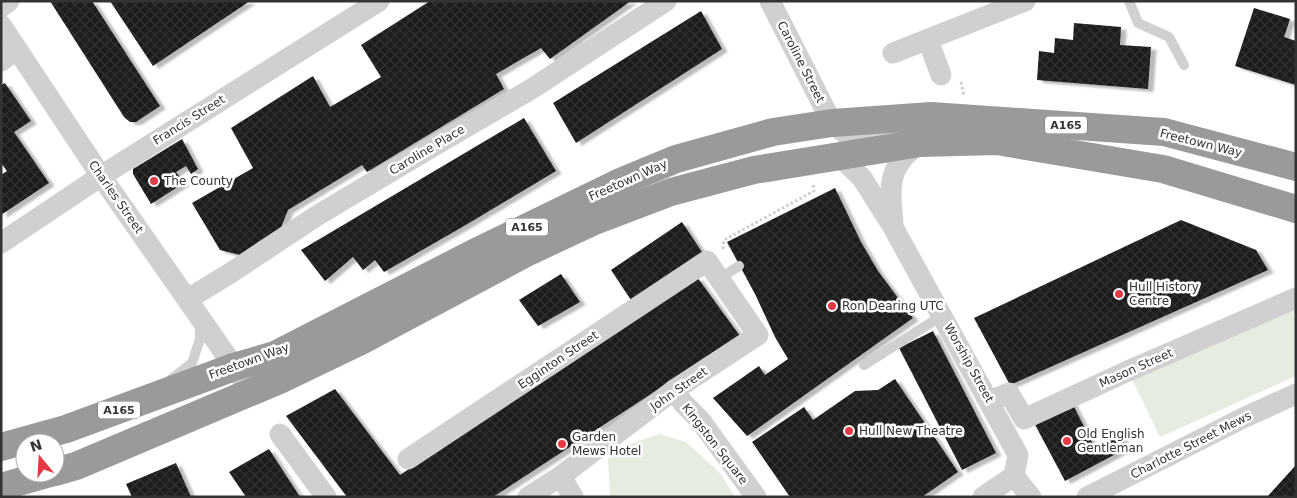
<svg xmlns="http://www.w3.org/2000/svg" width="1297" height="498" font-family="'DejaVu Sans',sans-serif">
<defs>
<pattern id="building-cross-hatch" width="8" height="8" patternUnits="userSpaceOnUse" patternTransform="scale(1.25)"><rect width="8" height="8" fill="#1a1a1a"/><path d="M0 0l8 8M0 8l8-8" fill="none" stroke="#333"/></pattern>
<filter id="shadow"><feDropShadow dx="5.5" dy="3" stdDeviation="1" flood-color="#0004"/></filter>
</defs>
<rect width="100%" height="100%" fill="#fff"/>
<g fill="#e6ecdf">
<polygon points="1296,298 1296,376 1160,437 1128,371"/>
<polygon points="659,434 686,442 721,474 735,497 610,497 608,459 625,446"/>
</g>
<g fill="url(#building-cross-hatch)" filter="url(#shadow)">
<polygon points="50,1 92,1 160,106 136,122 130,122 124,117"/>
<polygon points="110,1 250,1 153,66"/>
<polygon points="430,1 631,1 550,59 541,48 496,74 504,89 367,172 362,165 288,210 280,230 240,255 220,250 192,203 253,168 231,128 313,76 330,107 381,77 361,45"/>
<polygon points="1254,8 1290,19 1284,37 1296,41 1296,85 1235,66"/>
<polygon points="701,11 722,49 576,143 553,103"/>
<polygon points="1074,23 1121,27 1120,45 1151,47 1148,89 1037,80 1039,51 1054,53 1055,38 1073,40"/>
<polygon points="5,83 31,121 14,132 49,183 1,215 1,175 7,171 1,163 1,85"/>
<polygon points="524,118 556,171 464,226 384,272 375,260 363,270 353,257 325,281 301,250"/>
<polygon points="182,139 198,169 191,174 186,166 176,172 184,183 151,204 133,174 133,169"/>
<polygon points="835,188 861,242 878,271 913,318 747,436 713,398 759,366 765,375 788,359 775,337 755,294 727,242"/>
<polygon points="1181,220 1256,250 1268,270 1010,385 974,318"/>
<polygon points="682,222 702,252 631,300 611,270"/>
<polygon points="561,274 580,302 538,326 519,300"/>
<polygon points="697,277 740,336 493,497 347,497 286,416 335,389 400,475"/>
<polygon points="933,331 996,453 962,470 899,348"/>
<polygon points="895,379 958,472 922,497 790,497 752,442 804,407 813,420 855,391 878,390"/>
<polygon points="1070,399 1095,448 1120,434 1127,448 1065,481 1032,419"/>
<polygon points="269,449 300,497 246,497 229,472"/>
<polygon points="176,463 191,497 132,497 126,484"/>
<polygon points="1296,465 1296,497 1267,497"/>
</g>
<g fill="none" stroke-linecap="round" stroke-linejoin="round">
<g stroke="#cdcdcd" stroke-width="3" stroke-dasharray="2.5 2.5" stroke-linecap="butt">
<polyline points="961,82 964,96"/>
<polyline points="723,249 724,240 814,191 813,184"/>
</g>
<g stroke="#d0d0d0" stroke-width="10">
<polyline points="1129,1 1138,23 1169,37 1184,65"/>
<polyline points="719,279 739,266"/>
<polyline points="864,365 943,315"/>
<polyline points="169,381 192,363 200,339 200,323"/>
</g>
<g stroke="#d0d0d0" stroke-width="21">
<polyline points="770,1 832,123 846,134 898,140"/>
<polyline points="1,7 9,1"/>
<polyline points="1,25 101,176 242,378"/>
<polyline points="928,40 941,75"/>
<polyline points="893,53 1025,1"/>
<polyline points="1,61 17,49"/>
<polyline points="838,155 862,178 893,227 1018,455 1014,476"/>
<path d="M893,224C890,186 886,167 920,143"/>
<polyline points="1,243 101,176 379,1"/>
<polyline points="188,299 232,272 318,215 437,144 533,88 666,1"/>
<polyline points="674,390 683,403 700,420 756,497"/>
<polyline points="990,401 1009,393 1024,419 1128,371 1296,298"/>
<polyline points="280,434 326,497"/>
<polyline points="408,459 707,261 758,335 674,390 561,476 528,497"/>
<polyline points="561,476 573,497"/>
<polyline points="1014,476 1031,497"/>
<polyline points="983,497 1014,476"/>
<polyline points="1087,497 1243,418 1296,394"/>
</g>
<g stroke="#9a9a9a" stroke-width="28">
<polyline points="1,447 66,429 234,367 275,355 476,252 618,183 676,159 773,132 832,123 931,116 1164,132 1296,167"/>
<polyline points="55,472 76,466 284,378 361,341 528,252 592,222 671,192 754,170 920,143 997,141 1163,169 1296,209"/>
<polyline points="1,487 50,473"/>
</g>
</g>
<g fill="#e63946" stroke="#fff" stroke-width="2">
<circle cx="154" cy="181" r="5"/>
<circle cx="1119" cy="294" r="5"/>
<circle cx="832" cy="306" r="5"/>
<circle cx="849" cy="431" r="5"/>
<circle cx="1067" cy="441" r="5"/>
<circle cx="562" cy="444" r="5"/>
</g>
<g text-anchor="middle" stroke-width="5" stroke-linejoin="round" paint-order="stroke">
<g fill="#fff" stroke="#707070" stroke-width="1">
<rect x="1045" y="116.5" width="42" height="17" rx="4"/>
<rect x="506" y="218.5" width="42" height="17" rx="4"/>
<rect x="98" y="401.5" width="42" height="17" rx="4"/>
</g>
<g font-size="11" font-weight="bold" fill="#333">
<text x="1066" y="129">A165</text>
<text x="527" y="231">A165</text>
<text x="119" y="414">A165</text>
</g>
<g font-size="12" fill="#333" stroke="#fff">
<text transform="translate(801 62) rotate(63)" y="4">Caroline Street</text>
<text transform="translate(189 120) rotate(-32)" y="4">Francis Street</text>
<text transform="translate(1201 143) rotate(14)" y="4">Freetown Way</text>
<text transform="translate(427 150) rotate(-31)" y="4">Caroline Place</text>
<text transform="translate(628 180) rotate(-24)" y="4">Freetown Way</text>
<text transform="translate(116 197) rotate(55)" y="4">Charles Street</text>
<text transform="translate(558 360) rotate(-34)" y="4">Egginton Street</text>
<text transform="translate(249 361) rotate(-20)" y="4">Freetown Way</text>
<text transform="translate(969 363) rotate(61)" y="4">Worship Street</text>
<text transform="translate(1136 368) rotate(-24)" y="4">Mason Street</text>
<text transform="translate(679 389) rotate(-35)" y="4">John Street</text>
<text transform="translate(715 444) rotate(52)" y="4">Kingston Square</text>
<text transform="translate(1191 445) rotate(-27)" y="4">Charlotte Street Mews</text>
</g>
<g font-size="12" fill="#333" stroke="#fff" text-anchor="start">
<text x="164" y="185">The County</text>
<text x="1129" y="291">Hull History<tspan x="1129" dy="14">Centre</tspan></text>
<text x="842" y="310">Ron Dearing UTC</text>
<text x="859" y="435">Hull New Theatre</text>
<text x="1077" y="438">Old English<tspan x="1077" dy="14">Gentleman</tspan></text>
<text x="572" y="441">Garden<tspan x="572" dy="14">Mews Hotel</tspan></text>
</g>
</g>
<rect width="1297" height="498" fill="none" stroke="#333333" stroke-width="5"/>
<g transform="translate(40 458) rotate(342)"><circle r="24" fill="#ffffff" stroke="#adadad"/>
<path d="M0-4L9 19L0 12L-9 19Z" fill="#e63946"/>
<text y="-8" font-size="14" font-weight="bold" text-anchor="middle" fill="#333333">N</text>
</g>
</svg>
